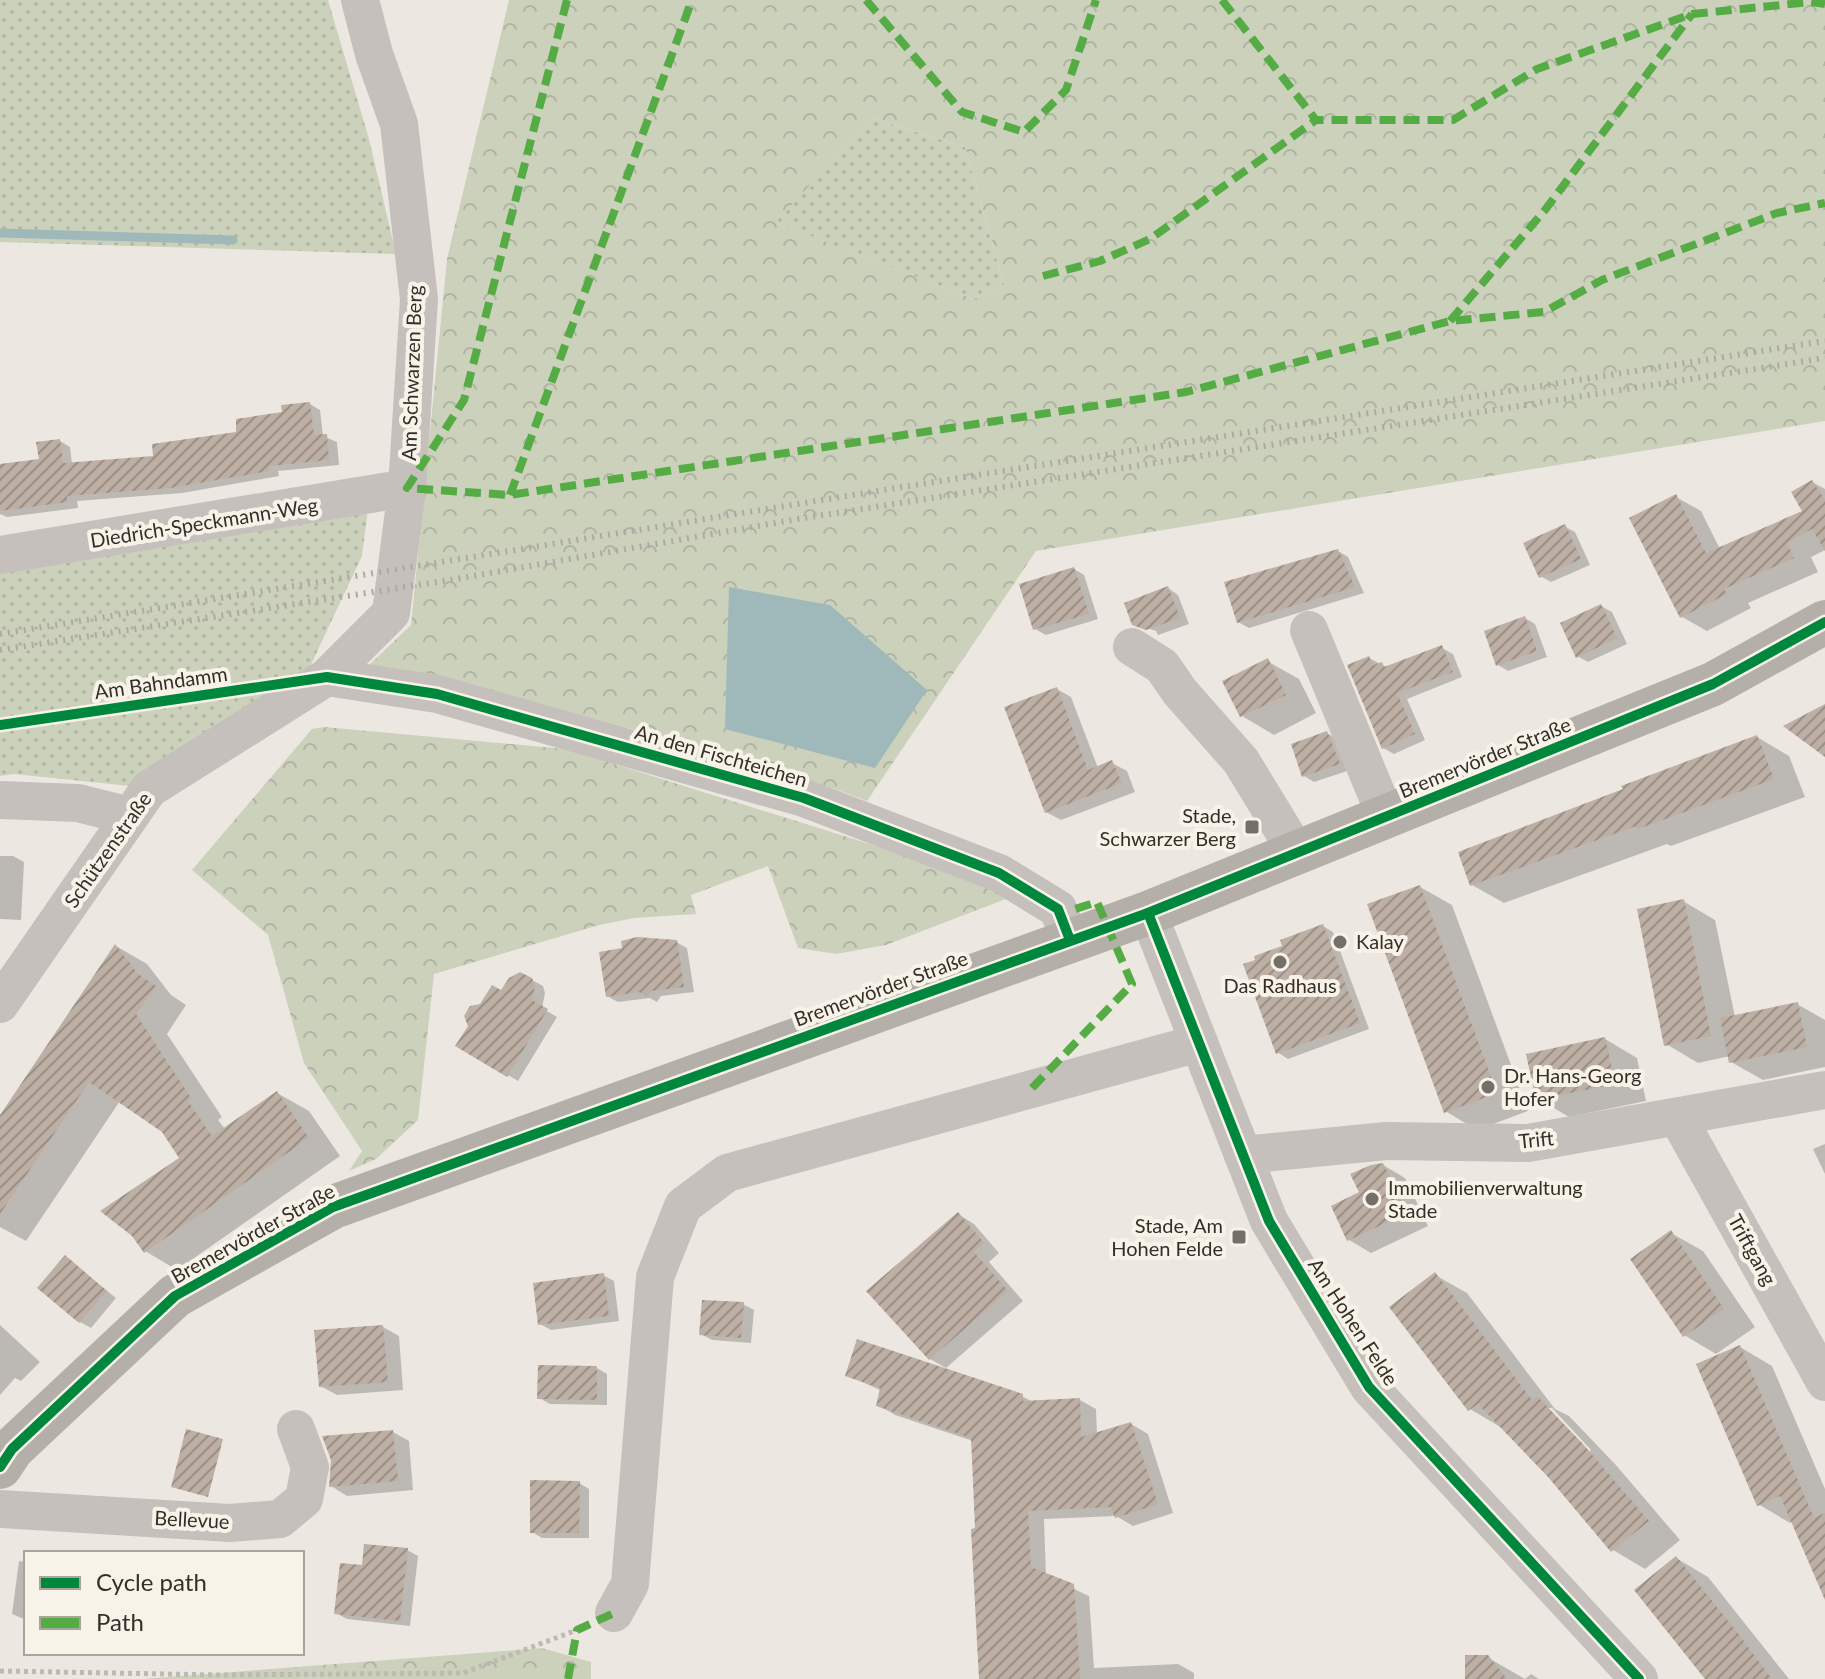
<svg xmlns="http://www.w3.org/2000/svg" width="1825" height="1679" font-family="Lato,sans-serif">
<defs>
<pattern id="grass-dots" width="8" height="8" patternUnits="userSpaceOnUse" patternTransform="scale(2)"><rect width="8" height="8" fill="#ccd1bc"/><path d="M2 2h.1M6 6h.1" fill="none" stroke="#b0b4a2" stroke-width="1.8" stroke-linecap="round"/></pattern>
<pattern id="forest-crowns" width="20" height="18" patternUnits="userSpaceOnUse" patternTransform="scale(2)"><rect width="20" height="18" fill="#ccd1bc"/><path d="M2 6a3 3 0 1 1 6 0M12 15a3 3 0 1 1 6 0" fill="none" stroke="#b0b4a2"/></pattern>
<pattern id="building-hatch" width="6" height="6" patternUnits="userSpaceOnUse" patternTransform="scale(2)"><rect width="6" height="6" fill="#beafa4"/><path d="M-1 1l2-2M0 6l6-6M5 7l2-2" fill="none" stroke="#9b8f86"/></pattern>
</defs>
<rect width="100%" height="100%" fill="#ece8e1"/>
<g fill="url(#grass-dots)">
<polygon points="0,0 328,0 369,139 396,254 0,242"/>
<polygon points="871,118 965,147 1004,285 974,299 775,222"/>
<polygon points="369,501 362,556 307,673 130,786 14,774 0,776 0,560"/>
</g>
<g fill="url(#forest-crowns)" fill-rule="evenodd">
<path d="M509,0H1825V421L1036,551L867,801C804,777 740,759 675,741C573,712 471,686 367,667L411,625L447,259ZM871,118L965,147L1004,285L974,299L776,222Z"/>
<polygon points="324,727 566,749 1007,887 1011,897 886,945 836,954 798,948 768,866 691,895 696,914 634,918 599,925 434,974 418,1120 376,1159 349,1171 362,1151 304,1063 268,935 192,870 312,729"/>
<polygon points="542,1648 591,1662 591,1679 142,1679"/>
</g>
<polygon fill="#9fb9bb" points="729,587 830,605 927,690 875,768 725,729"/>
<g fill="#0003" fill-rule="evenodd">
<polygon points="310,404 320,410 323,436 337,442 339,465 278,471 279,476 182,493 77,501 78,508 7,517 0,514 0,466 41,461 60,441 70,447 72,464 155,458 238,434"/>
<polygon points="1812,482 1825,489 1825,550 1811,557 1818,572 1748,603 1751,608 1707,631 1682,617 1676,497 1701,511 1720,549 1805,512"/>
<polygon points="1564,526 1575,532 1590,565 1551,582 1540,576"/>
<polygon points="1338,551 1348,557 1364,593 1249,628 1238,622"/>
<polygon points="1074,569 1084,575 1098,619 1046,635 1035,629"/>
<polygon points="1168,588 1178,595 1189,624 1158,635 1156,631 1141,626"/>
<polygon points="1601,606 1612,612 1627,644 1588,662 1577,656"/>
<polygon points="1525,618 1535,624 1547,657 1508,671 1498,665"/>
<polygon points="1442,648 1453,654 1462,677 1407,699 1425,740 1394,754 1383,748 1369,658 1388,668"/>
<polygon points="1267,661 1299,679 1316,713 1274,735 1242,716"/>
<polygon points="1057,689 1071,697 1098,768 1112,763 1127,771 1135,792 1061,820 1046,812"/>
<polygon points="1327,733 1337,739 1350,770 1314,782 1304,776"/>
<polygon points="1757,737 1789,756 1805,797 1671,846 1667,844 1504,903 1472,885"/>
<polygon points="0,856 13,856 24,862 21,920 0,919"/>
<polygon points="1420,887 1452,905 1528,1111 1477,1130 1445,1111"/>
<polygon points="1683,901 1715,920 1735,1017 1797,1004 1825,1020 1825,1067 1763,1080 1731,1062 1730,1056 1698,1063 1666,1044"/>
<polygon points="1323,926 1333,932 1369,1029 1288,1059 1277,1052 1285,947"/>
<polygon points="676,942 687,948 694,992 661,996 657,1002 650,998 618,1002 607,996"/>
<polygon points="116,946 147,964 171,995 186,1005 167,1034 222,1117 218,1120 225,1129 277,1093 309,1111 340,1156 177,1270 145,1251 182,1159 163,1131 120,1101 26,1241 0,1227 0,1119"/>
<polygon points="532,980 543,986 545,993 542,1008 557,1017 518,1081 458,1045 482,1006 502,992"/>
<polygon points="1605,1039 1637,1058 1646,1101 1569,1117 1537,1098"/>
<polygon points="1825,1144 1825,1174 1813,1149"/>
<polygon points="1383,1165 1405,1178 1428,1226 1371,1253 1349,1240 1362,1193"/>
<polygon points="958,1214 974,1224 999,1253 989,1262 1023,1301 946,1368 930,1359"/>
<polygon points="1671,1233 1703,1251 1755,1327 1716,1354 1684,1335"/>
<polygon points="66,1258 116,1298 91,1328 80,1322"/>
<polygon points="603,1275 614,1281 619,1321 551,1330 540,1324"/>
<path d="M1435,1275L1467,1293L1555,1409L1569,1416L1615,1464L1680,1540L1645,1569L1613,1550L1549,1476L1502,1428L1470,1409ZM1546,1408H1552L1591,1450L1589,1452Z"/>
<polygon points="743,1304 754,1310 751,1343 712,1340 701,1334"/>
<polygon points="0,1325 40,1362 21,1381 15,1378 0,1395"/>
<polygon points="383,1327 399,1336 403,1390 337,1395 320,1386"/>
<polygon points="1740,1347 1772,1366 1825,1489 1825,1594 1794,1521 1790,1523 1758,1504"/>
<polygon points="597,1368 607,1374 607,1405 550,1404 539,1398"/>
<polygon points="847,1375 1022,1396 1034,1403 1080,1400 1096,1409 1097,1435 1131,1424 1148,1434 1173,1513 1133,1526 1116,1516 1044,1519 1046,1576 1089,1596 1094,1668 1178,1664 1194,1673 1194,1679 981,1679 973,1441 895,1415 878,1405 882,1391"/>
<polygon points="393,1432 409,1441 413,1490 347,1496 331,1486 333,1460"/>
<polygon points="579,1483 589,1489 589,1538 542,1538 532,1532"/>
<polygon points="407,1550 418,1556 410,1626 347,1619 336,1613"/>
<polygon points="1676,1558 1708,1577 1789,1679 1706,1679"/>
<polygon points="19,1561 26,1562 26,1620 12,1614"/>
<polygon points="1487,1657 1525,1679 1531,1674 1539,1679 1467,1679"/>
</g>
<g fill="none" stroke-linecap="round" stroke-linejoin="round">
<polyline stroke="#9fb9bb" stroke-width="9" points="0,233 233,240"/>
</g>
<g fill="url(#building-hatch)">
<polygon points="310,402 314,435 327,434 329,460 269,466 269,471 170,488 67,496 68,502 0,511 0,464 39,459 36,442 60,439 63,463 153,456 152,444 236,432 236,419 282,412 281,405"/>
<polygon points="1812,480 1825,500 1825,551 1812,529 1787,543 1794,558 1724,589 1727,594 1680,618 1629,518 1676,494 1706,553 1802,511 1791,492"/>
<polygon points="1565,524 1581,559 1539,578 1523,543"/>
<polygon points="1338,549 1355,587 1237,623 1224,582"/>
<polygon points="1074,567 1089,614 1033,630 1019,584"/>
<polygon points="1168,586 1180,618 1146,630 1132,625 1124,603"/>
<polygon points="1601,604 1617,638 1576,658 1560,623"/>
<polygon points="1525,616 1537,651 1496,666 1484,631"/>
<polygon points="1442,645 1453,672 1397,693 1415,734 1382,749 1347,665 1369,656 1373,665 1382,662 1384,667"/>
<polygon points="1268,658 1286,695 1240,717 1222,681"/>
<polygon points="1057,687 1088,770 1112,760 1122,783 1045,813 1004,707"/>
<polygon points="1825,704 1825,757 1783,726"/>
<polygon points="1327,731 1340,764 1302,777 1291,744"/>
<polygon points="1757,735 1774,779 1638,829 1636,826 1470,886 1458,852 1623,789 1621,786"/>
<polygon points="1420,885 1497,1093 1444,1113 1367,904"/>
<polygon points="1684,899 1711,1036 1664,1046 1637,909"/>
<polygon points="1323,924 1360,1023 1276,1054 1243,964 1255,960 1254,956 1282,946 1280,940"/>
<polygon points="637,937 677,940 684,987 651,991 646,997 639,992 606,997 599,952 622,948 621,941"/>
<polygon points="115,944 138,974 156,986 136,1014 191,1098 188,1101 212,1136 277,1091 309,1138 144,1253 132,1236 100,1211 179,1158 162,1132 89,1082 0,1214 0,1115"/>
<polygon points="520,972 532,978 535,986 532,1000 548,1009 507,1077 455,1046 468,1026 464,1016 470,1006 480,1004 492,985 501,990 509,978"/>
<polygon points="1798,1002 1807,1047 1729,1063 1720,1018"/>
<polygon points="1605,1037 1615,1084 1536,1100 1526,1054"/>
<polygon points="1383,1163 1407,1213 1347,1241 1331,1206 1359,1192 1350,1174 1371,1165"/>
<polygon points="958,1212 984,1243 974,1252 1008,1291 929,1360 866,1291"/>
<polygon points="1671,1230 1724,1309 1683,1337 1630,1259"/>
<polygon points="65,1255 107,1291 79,1323 37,1288"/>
<polygon points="1435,1272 1532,1400 1537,1396 1583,1444 1649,1521 1611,1552 1548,1477 1478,1404 1468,1411 1389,1307"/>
<polygon points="604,1273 609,1316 538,1325 533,1283"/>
<polygon points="702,1300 744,1302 741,1338 699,1335"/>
<polygon points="383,1325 388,1382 319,1387 314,1330"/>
<polygon points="857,1339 1023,1394 1023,1401 1080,1398 1081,1437 1131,1422 1158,1504 1115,1518 1111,1507 1028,1511 1031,1567 1074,1584 1080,1679 979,1679 971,1529 975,1528 971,1438 876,1406 880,1388 845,1376"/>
<polygon points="1740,1345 1814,1518 1825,1513 1825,1600 1780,1496 1757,1506 1696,1364"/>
<polygon points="538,1365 597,1366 597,1400 537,1399"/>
<polygon points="186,1429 223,1439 208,1497 171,1487"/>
<polygon points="393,1430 398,1481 329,1487 331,1460 322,1436"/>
<polygon points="530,1480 580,1481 579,1533 530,1533"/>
<polygon points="364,1544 408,1548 400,1621 334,1614 340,1563 362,1565"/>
<polygon points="1676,1556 1737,1632 1772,1679 1705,1679 1634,1590"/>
<polygon points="1465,1655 1488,1655 1507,1679 1465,1679"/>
</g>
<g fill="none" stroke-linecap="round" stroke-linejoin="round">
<polyline stroke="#beb9b3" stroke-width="5" stroke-dasharray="4 4" stroke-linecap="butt" points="0,1671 220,1675 463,1673 577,1630"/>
<g stroke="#c5c0bb" stroke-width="38">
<polyline points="0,555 407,488"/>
<polyline points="1309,630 1386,817"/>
<polyline points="1132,647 1162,666 1180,692 1241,761 1297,853"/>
<polyline points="327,677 437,694 804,798 999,873 1058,909 1070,940"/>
<polyline points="0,800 78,803 130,816"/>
<polyline points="1148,913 1269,1221 1369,1387 1639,1679"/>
<polyline points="0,1004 149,789 327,677 391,613 407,488 419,299 399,124 374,54 360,0"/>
<polyline points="1678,1118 1825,1382"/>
<polyline points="1243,1155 1386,1141 1528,1143 1825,1090"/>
<polyline points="0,1509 230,1523 280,1519 304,1499 310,1467 296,1429"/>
<polyline points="614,1613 630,1584 655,1277 683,1206 727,1173 1199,1043"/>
</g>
<polyline stroke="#b4afa9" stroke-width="44" points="0,1467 12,1449 175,1296 333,1207 1148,913 1713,684 1825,622"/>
<g stroke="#ada9a5" stroke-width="6" stroke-dasharray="2 6" stroke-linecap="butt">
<polyline points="0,634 877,491 1825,341"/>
<polyline points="0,650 450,580 798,519 1825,358"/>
</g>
<g stroke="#55ab44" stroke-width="8" stroke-dasharray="16 8" stroke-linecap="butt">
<polyline points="567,0 464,400 407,488 510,495 1186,392 1450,321 1544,312 1602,280 1777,213 1825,203"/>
<polyline points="866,0 962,112 1024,132 1066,90 1096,0"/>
<polyline points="1222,0 1316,120 1453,120 1537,69 1692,14 1811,2 1825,4"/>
<polyline points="1043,276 1100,261 1150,239 1316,120"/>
<polyline points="1450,321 1545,210 1692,14"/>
<polyline points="510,495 692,0"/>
<polyline points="1032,1088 1132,984 1097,902 1072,910"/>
<polyline points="568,1679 577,1630 614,1613"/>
</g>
<defs>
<g id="cycleway">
<polyline points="0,725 327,677 437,694 804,798 999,873 1058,909 1070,940"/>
<polyline points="1148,913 1269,1221 1369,1387 1639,1679"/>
<polyline points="0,1467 12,1449 175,1296 333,1207 1148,913 1713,684 1825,622"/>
</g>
</defs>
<use href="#cycleway" stroke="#f8f3e9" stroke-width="15"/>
<use href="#cycleway" stroke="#00873e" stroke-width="10"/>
</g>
<g fill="#766f69" stroke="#f8f3e9" stroke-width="3">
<rect x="1244" y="819" width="16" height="16" rx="4"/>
<circle cx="1340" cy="942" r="8"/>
<circle cx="1280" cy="962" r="8"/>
<circle cx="1488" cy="1087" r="8"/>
<circle cx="1372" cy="1199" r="8"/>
<rect x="1231" y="1229" width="16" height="16" rx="4"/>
</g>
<g text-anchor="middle" stroke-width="8" stroke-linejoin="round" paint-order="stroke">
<g font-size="20" fill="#362e29" stroke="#f8f3e9">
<text transform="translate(412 373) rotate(-88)" y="7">Am Schwarzen Berg</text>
<text transform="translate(204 523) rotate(-9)" y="7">Diedrich-Speckmann-Weg</text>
<text transform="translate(161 683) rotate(-8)" y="7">Am Bahndamm</text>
<text transform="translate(721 756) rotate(16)" y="7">An den Fischteichen</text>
<text transform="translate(1485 758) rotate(-22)" y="7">Bremervörder Straße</text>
<text transform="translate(108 850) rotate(-55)" y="7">Schützenstraße</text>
<text transform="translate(881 989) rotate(-20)" y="7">Bremervörder Straße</text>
<text transform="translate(1536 1140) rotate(-6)" y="7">Trift</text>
<text transform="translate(253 1234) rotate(-29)" y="7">Bremervörder Straße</text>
<text transform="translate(1752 1250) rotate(61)" y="7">Triftgang</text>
<text transform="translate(1353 1322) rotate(57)" y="7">Am Hohen Felde</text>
<text transform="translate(192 1520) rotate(3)" y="7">Bellevue</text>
</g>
<g font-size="20" fill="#362e29" stroke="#f8f3e9" text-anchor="start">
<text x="1236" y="823" text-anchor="end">Stade,<tspan x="1236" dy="23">Schwarzer Berg</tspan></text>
<text x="1356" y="949">Kalay</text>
<text x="1280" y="993" text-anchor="middle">Das Radhaus</text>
<text x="1504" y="1083">Dr. Hans-Georg<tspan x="1504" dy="23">Hofer</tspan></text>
<text x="1388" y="1195">Immobilienverwaltung<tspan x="1388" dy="23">Stade</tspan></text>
<text x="1223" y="1233" text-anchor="end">Stade, Am<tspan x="1223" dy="23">Hohen Felde</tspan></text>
</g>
</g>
<rect x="24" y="1551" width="280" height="104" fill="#f8f3e9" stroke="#aaa49c" stroke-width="2"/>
<rect x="40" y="1577" width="40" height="12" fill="#00873e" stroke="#aaa49c" stroke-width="2"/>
<text x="96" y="1591" font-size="24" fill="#362e29">Cycle path</text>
<rect x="40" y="1617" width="40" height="12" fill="#55ab44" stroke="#aaa49c" stroke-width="2"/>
<text x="96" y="1631" font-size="24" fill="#362e29">Path</text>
</svg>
